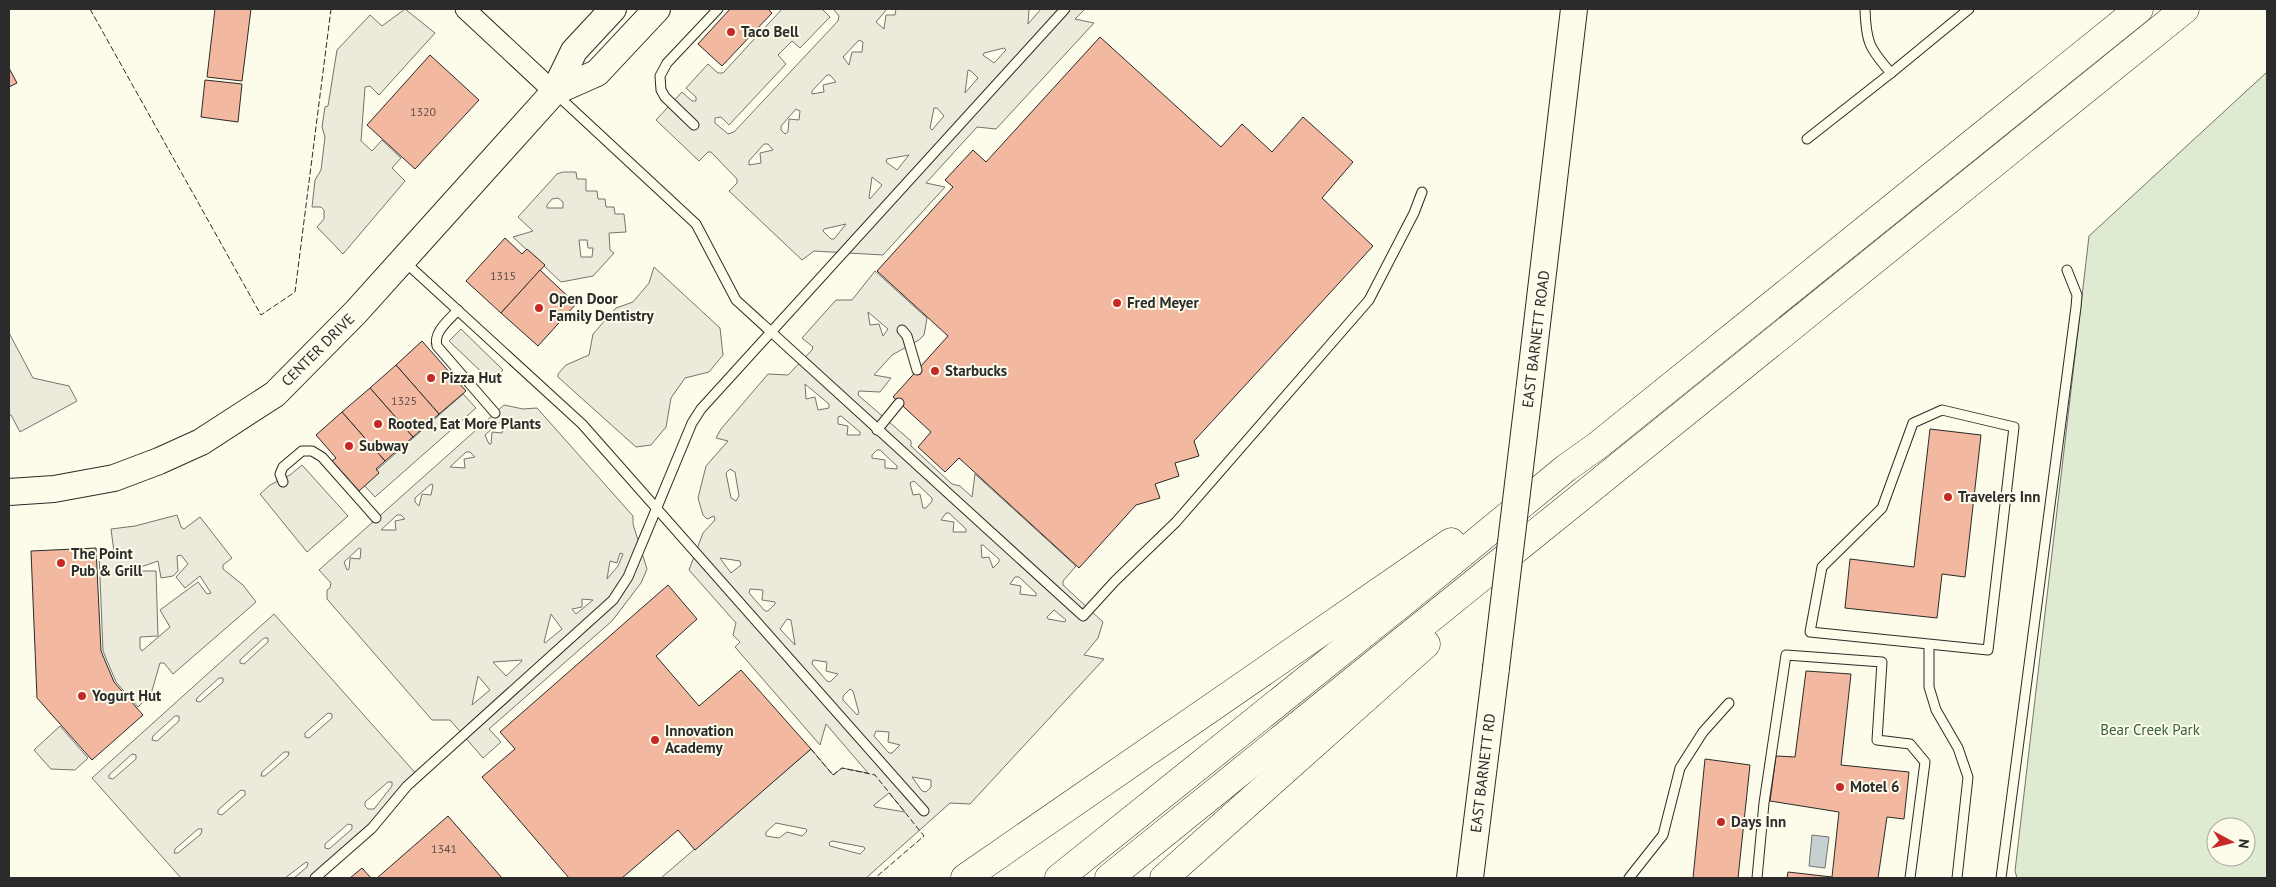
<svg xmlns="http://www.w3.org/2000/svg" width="2276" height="887" font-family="'PT Sans',sans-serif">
<rect width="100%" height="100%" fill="#fdfbea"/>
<path fill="#deebd1" stroke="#74746e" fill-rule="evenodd" d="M2267,72V878H2017L2015,871L2089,236ZM2216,827H2246V857H2216Z"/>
<g fill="#eceadb" stroke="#74746e" fill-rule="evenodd">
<polygon points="405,9 435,33 379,95 370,86 365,87 361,141 372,151 382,140 401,158 392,168 405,181 343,254 317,227 324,219 324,210 321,207 312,207 315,180 321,170 325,137 322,127 325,107 328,106 337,50 370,15 382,26"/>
<path d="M782,9H822L830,17L800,48L792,41L778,55L786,64L729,125L721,117L715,118V123L728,134L734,132L838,21L839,16L833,9H887L876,22L884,29L886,15H895L896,9H1029L1028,24L1041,9H1085L1075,19L1094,23L996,129L977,127L926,183L945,187L883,255L814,251L802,260L729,191L737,183V179L711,152H708L699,161L656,120L682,92L692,101H696V97L686,88L708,64L718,73H723ZM859,40L863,42L862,52H852L849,65L843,57ZM1004,48L1006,50L994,63L983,55L984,53ZM968,70L971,71L978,78L965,93ZM827,75H830L836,82L823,85L824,92L812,94V91ZM934,108H937L944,116L932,130L930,128ZM796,109L800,111L799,120L789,119L788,132L785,134L781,130V126ZM764,144H768L773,150L760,153L761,163L749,165V161ZM909,155L897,170L886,162L887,159ZM872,177L882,185L870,199L869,198ZM846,224L834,239H831L823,231L824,229Z"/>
<path d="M563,172H576L577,179H586V191H597L598,199H605L606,207H614L615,214H624L626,232L609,233L610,250L614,253L593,276L561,282L513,237L533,231L518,217L557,174ZM558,198L563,202V208H547V205L552,199ZM579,240H587L588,248H593L592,257H581Z"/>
<polygon points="654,267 720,328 723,355 709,372 685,378 671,398 666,427 651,445 636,447 558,377 558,374 566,365 589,355 593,334 616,308 633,302 649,283"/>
<path d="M875,271L927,318L924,335L919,340L892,355L874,375L891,378L880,392L859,391L858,395L911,441V446L952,484L960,486L972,497L975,474L1076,566L1063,581V585L1103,622L1098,638L1084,655L1104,659L970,804L950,803L866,878H661L811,749L833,775L842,768L868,773L826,724L820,745L735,647L740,642L733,635L736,623L689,570L703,533L715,520L714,516L707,519L703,515L698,498L706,466L728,441L716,438L721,429L768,374L788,375L812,350L813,347L802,338L836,300H852ZM868,312L888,329L883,336L879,324L870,325ZM805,384L829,404V408L818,410L815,397L806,399ZM841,416L860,432V435H847L848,426L838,424V417ZM877,450H880L897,466V469L885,468V460L872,458V455ZM730,469L735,472L739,496L736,501L731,498L726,473ZM914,481L932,498V501L926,508H923L920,494L913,495L910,483ZM946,513H949L966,529V532H953L954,522L941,520ZM981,545H983L999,559V562L993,568L989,557L982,558ZM720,558L740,561L741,565L731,573ZM1015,577H1019L1036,593V596L1020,594L1021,586L1010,584ZM750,589L763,590L762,600L775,602V604L768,611H765L749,593ZM1054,610L1066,620L1065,622L1048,619L1047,617ZM787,619L791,620L795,645L780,629ZM813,660L827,662L826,671L838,674L830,682L827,681L812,664ZM850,689L853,691L859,713L857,715L843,700V696ZM876,731L889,732L888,742L900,745L892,753H889L874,736ZM912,777L931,780V787L926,792L922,791ZM889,793L905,812L875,807L874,805ZM776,823L806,829L807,831L802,836L787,832L779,838L766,836V832ZM832,841L864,847L865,849L860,854L830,846L829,843Z"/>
<polygon points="461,329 503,370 492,382 449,341"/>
<polygon points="9,333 33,378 69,386 77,401 20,432 11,415 9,415"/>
<polygon points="463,394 476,408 375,497 362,483"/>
<path d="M504,405L523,409L537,408L633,516V524L647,569L641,583L612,621L489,729L501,742L483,758L450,720H432L327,599V590L330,588L331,583L319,570ZM501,421L503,422L502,433L492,432L491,444H489L485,435ZM466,452H470L475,457L464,459L465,468L450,467ZM431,484L433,485L431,495L422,494L419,506L415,502V498ZM397,515H401L405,519L395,521L396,530H381ZM359,548L361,549L360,559L350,558L349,569L347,570L344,562ZM620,553L623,554L618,566L607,579L610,561L617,563ZM582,599L593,600L576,614L572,609L582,607ZM551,614L562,629L545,643L544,642ZM522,660V661L506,676L493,662ZM478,676L490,690L472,705Z"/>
<polygon points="302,465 348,516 307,552 260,494 270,485 290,475"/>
<path d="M177,515L181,527L184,529L200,517L232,558L223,565V569L243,585L256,602L173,674L164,663H160L151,694L138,707L116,682L103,651L99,554L114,552L111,529L135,526ZM181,555L188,564L176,577L185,588L200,576L211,593L207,594L198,582L160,610L170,627L142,651L140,648V637L158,636L156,571H139L138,568L158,561L161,578L173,576L178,571L177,556Z"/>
<path d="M274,614L418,776L372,828L315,878H294L307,867L308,863L306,862L285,878H181L92,778ZM264,638H268V642L244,664L240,663V660ZM219,678H223V682L200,702L196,701L197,698ZM328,713L332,714V718L309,738L305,737V733ZM175,716H179V721L157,741L152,740L153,736ZM284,752H289L288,756L265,776H261L262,772ZM132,754L136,755V759L113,779L109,778V775ZM388,782H392V786L374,809H368L365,806V802ZM241,790L245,791V795L222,815L218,814V810ZM348,824L352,825V829L329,849L325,848V844ZM198,829H202L201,834L178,853H174L175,849Z"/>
<polygon points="60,726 88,758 75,770 51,769 34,750"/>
</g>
<polygon fill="#c7d0d0" stroke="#74746e" points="1812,835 1829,837 1825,868 1809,866"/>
<g fill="#f2b8a0" stroke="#2b2b2b">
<polygon points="215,9 251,9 242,81 207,77"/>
<polygon points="730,9 768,9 772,13 722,66 698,44"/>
<polygon points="1100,37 1221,147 1242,124 1272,152 1303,117 1353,162 1322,198 1373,246 1194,441 1199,456 1175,463 1179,476 1155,484 1160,498 1136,505 1079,568 959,458 945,472 918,447 931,432 893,397 948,336 877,271 953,187 945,180 973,150 986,162"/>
<polygon points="430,55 479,100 415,169 367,125"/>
<polygon points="9,68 17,83 9,87"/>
<polygon points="205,80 242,84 238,122 201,117"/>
<polygon points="505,238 522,254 527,249 545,265 501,313 466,281"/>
<polygon points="540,270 576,304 538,346 501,313"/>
<polygon points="422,341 466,391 439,414 396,365"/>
<polygon points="396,365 439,414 413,437 370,388"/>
<polygon points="370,388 413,437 385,461 342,412"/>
<polygon points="342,412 385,461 376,469 379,473 359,491 332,461 336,458 316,435"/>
<polygon points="1930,429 1981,435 1965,577 1942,574 1937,618 1845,608 1850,559 1914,567"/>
<polygon points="96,548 101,651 114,682 143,715 92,760 37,698 31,551"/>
<polygon points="668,585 697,619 656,656 699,706 741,670 811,749 695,850 678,830 622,878 569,878 482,777 515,749 500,732"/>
<polygon points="1806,671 1851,674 1841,765 1909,772 1904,819 1887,817 1878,878 1787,878 1788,872 1832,877 1839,812 1770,801 1776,756 1795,757"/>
<polygon points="1705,759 1750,765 1738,878 1693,878"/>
<polygon points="448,816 502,878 377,878"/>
<polygon points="362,868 371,878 350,878"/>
</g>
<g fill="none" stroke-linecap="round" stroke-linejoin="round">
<defs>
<g id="lane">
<path d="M1865,9C1866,42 1869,48 1891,73L1969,9"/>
<polyline points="556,94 696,224 736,300 1083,616 1115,581 1176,522 1369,300 1414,213 1422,192"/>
<polyline points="694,125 665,97 661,90 660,76 667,63 718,9"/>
<polyline points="1807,139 1891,73"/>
<polyline points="405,262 582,424 924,811"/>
<path d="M458,310C449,320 433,332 437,346L495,413"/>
<polyline points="902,330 907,336 917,370"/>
<polygon points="1942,410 2014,427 1988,650 1810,632 1822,567 1882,508 1913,423"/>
<polyline points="877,430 899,403"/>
<polyline points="283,482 280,474 283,467 302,451 312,451 322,457 376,518"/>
<polyline points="1929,645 1929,687 1936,710 1958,748 1968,777 1957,878"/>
<polyline points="315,878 372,828 407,786 613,600 628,577 692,423 701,409 1065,9"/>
<polyline points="1629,878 1663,835 1680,768 1703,732 1729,703"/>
<polyline points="1757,878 1764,803 1786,655 1882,662 1877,740 1910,744 1925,762 1910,878"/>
<polyline points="2001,878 2076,307 2077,295 2067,270"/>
</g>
<polyline id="street" points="465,9 554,92"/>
<g id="secondary">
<polyline points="554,92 597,73 657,9"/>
<polyline points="1529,392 1574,9"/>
<polyline points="9,492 54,489 114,478 159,461 201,442 275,394 356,312 554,92 574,51 613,9"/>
<polyline points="1470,878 1496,668"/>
</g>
<g id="highway">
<polyline points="965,878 1451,542"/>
<polyline points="1059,878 1402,603 1566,468 1597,446 2139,9"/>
<polyline points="1109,878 2185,9"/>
<polyline points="1164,878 1426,644"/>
</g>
</defs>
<use href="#lane" stroke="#2b2b2b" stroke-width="11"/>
<use href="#street" stroke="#2b2b2b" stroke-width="21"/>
<use href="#secondary" stroke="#2b2b2b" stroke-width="28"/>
<use href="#highway" stroke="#2b2b2b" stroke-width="29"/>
<use href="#lane" stroke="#fdfbea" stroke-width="9"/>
<use href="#street" stroke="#fdfbea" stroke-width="19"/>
<use href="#secondary" stroke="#fdfbea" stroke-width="26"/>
<use href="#highway" stroke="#fdfbea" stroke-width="28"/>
<defs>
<polyline id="secondary-bridge" points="1496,668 1529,392"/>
</defs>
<use href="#secondary-bridge" stroke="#2b2b2b" stroke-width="28" stroke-linecap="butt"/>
<use href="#secondary-bridge" stroke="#fdfbea" stroke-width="26"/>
<g stroke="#2b2b2b" stroke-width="1" stroke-dasharray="6 2.5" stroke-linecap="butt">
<polyline points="90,9 261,315 295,292 331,9"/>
<polyline points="811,749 833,775 842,768 875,775 924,836 875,878"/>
</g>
</g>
<g fill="#c62828" stroke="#fdfbea" stroke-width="2">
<circle cx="731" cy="32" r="5"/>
<circle cx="1117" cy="303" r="5"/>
<circle cx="539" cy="308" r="5"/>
<circle cx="935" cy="371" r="5"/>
<circle cx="431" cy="378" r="5"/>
<circle cx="378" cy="424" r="5"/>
<circle cx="349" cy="446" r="5"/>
<circle cx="1948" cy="497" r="5"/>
<circle cx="61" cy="563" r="5"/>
<circle cx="82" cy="696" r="5"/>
<circle cx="655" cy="740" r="5"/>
<circle cx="1840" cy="787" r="5"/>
<circle cx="1721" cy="822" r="5"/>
</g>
<g text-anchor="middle" stroke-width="4" stroke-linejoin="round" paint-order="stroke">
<g font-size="12" fill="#5d4e48">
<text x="423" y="116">1320</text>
<text x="503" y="280">1315</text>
<text x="404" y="405">1325</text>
<text x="444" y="853">1341</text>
</g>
<g font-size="15" font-weight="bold" fill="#2b2b2b" stroke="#fdfbea" text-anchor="start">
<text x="741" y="37">Taco Bell</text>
<text x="549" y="304">Open Door<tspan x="549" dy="17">Family Dentistry</tspan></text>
<text x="1127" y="308">Fred Meyer</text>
<text x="945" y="376">Starbucks</text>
<text x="441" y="383">Pizza Hut</text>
<text x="388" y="429">Rooted, Eat More Plants</text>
<text x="359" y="451">Subway</text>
<text x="1958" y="502">Travelers Inn</text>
<text x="71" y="559">The Point<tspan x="71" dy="17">Pub &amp; Grill</tspan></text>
<text x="92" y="701">Yogurt Hut</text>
<text x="665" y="736">Innovation<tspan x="665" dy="17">Academy</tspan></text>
<text x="1850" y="792">Motel 6</text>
<text x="1731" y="827">Days Inn</text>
</g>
<g font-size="15" fill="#2b2b2b" stroke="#fdfbea">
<text transform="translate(1536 339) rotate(-83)" y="5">EAST BARNETT ROAD</text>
<text transform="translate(318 350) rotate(-45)" y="5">CENTER DRIVE</text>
<text transform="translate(1483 773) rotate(-83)" y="5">EAST BARNETT RD</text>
</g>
<g font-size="15" fill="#34623c" stroke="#fdfbea">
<text x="2150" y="735">Bear Creek Park</text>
</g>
</g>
<rect width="2276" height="887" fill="none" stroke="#2b2b2b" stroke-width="20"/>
<g transform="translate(2231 842) rotate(97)"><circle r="24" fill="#fdfbea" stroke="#a9a89e"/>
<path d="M0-4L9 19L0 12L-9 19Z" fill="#c62828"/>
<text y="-8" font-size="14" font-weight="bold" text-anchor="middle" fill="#2b2b2b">N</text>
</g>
</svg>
